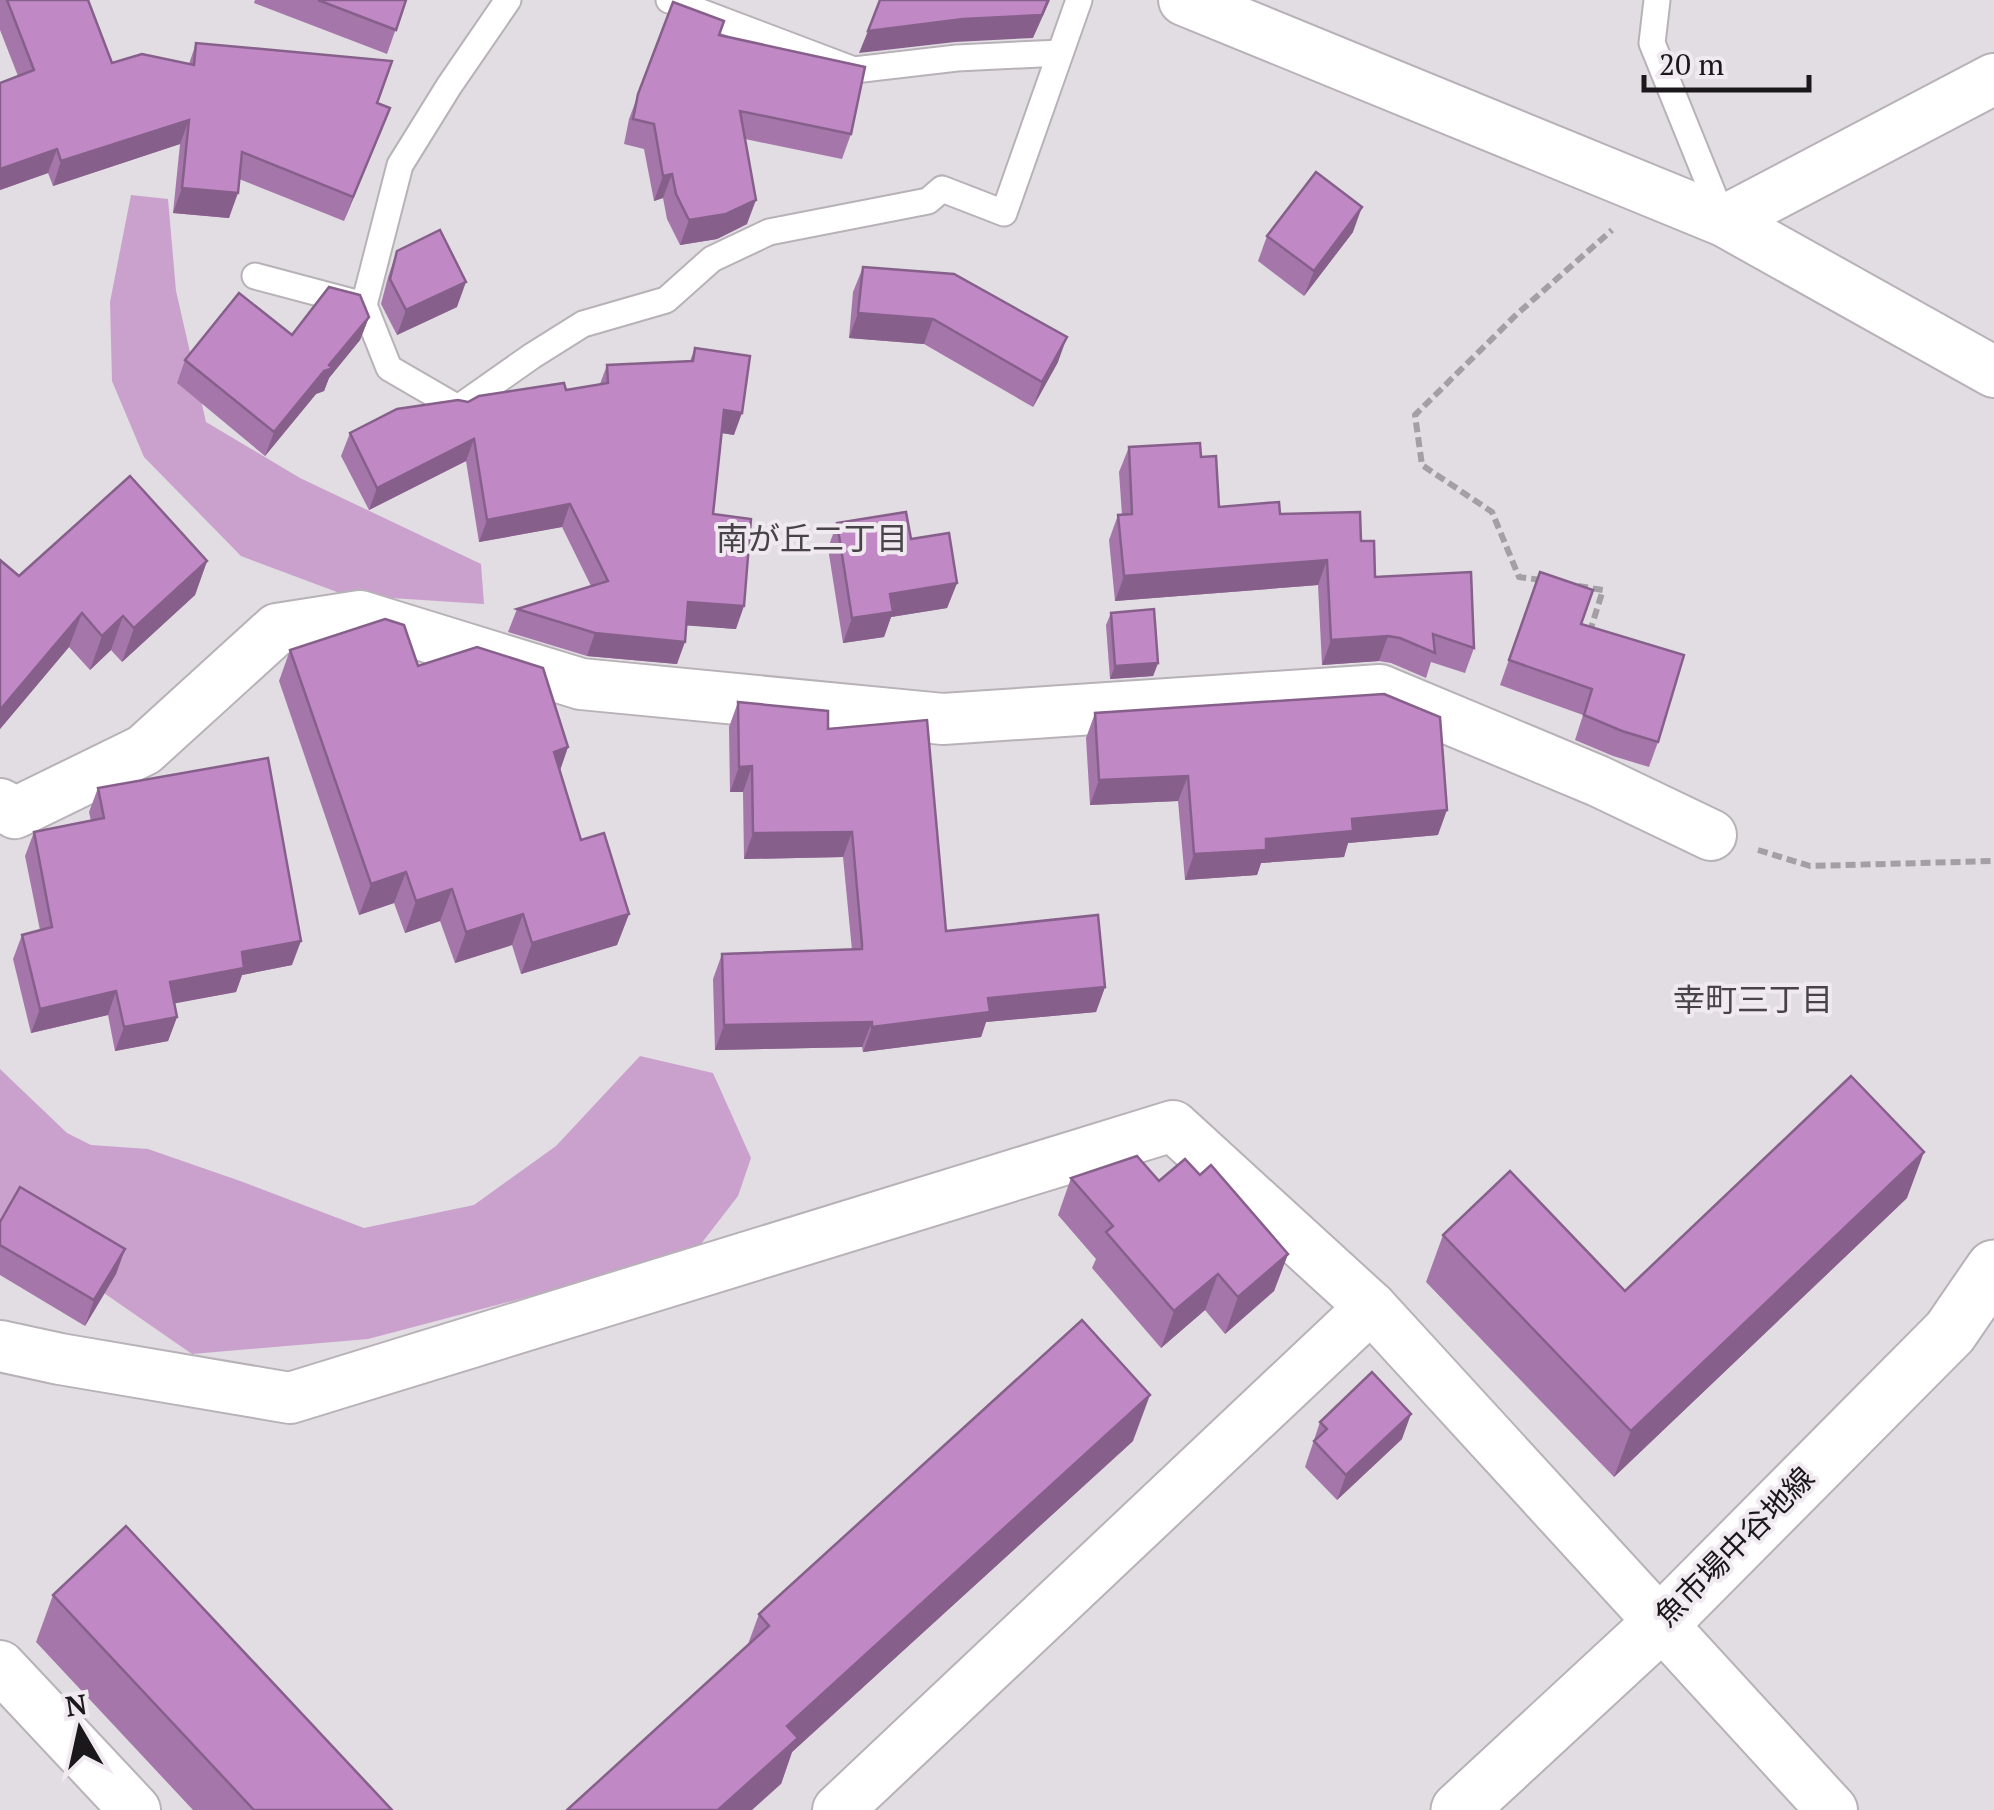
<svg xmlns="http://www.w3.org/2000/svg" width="1994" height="1810" font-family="'PT Serif','Noto Sans JP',serif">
<rect width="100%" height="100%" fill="#e2dce3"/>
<g fill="#c9a1cc">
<polygon points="131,195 168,199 176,291 206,422 300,478 481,564 484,604 345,595 241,556 144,457 112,381 110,302"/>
<polygon points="640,1056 713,1073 751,1158 738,1196 694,1253 368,1339 192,1354 0,1221 0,1069 67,1133 91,1145 148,1149 243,1182 364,1228 474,1205 556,1146"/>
</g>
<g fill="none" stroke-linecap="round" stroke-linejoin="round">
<defs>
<g id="lane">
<polyline points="669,0 854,70 957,58 1060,53"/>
<polyline points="1657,0 1652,43 1724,221"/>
<polyline points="255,276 364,305 400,165 449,86 508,0"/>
<polyline points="364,305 389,368 458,408 532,356 583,324 666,300 712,259 769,232 928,201 942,189 1004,213 1079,0"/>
</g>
<g id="street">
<polyline points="1184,0 1724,221 1994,372"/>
<polyline points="1724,221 1994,79"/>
<polyline points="0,804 15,813 144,750 277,629 360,616 581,684 943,719 1380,690 1598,781 1711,835"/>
<polyline points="0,1346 60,1359 290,1398 1173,1126 1371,1307"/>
<polyline points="0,1666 135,1810"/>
<polyline points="838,1810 1371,1307 1832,1810"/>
</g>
<polyline id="secondary" points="1459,1810 1661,1623 1950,1332 1994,1268"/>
</defs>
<use href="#lane" stroke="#b8b2b8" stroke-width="29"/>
<use href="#street" stroke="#b8b2b8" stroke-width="54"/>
<use href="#secondary" stroke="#b8b2b8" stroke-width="59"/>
<g stroke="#a49fa5" stroke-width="6" stroke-dasharray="10 5" stroke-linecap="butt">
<polyline points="1541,580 1519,577 1492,512 1422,465 1415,415 1517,314 1612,230"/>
<polyline points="1578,586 1603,590 1590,631"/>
<polyline points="1758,850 1810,866 1994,861"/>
</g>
<use href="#lane" stroke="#fff" stroke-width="25"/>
<use href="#street" stroke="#fff" stroke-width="50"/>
<use href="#secondary" stroke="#fff" stroke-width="55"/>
</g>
<g fill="#a576aa">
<polygon points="0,0 88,0 112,63 189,64 196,43 390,108 344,221 239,179 229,218 173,213 180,144 53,186 48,173 0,190 0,83 18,76 0,30"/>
<polygon points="255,0 406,0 387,54 254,3"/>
<polygon points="673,2 851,134 842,159 745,139 747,224 717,239 680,245 667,219 663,198 654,201 644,149 624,144 629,119"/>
<polygon points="1353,232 1304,296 1258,261 1267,236"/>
<polygon points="397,251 457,307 397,335 381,304 388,277"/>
<polygon points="863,267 1058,362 1033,407 924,344 849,338 853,292"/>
<polygon points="369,317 360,340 329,378 324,391 316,394 265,456 177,383 185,360"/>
<polygon points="695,348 734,435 721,433 713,514 736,629 687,625 677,664 587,656 508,632 517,609 591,586 562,527 479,542 466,461 369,510 341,456 350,433 468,402 566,390 600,384 607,365 690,361"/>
<polygon points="1129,447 1201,457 1219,507 1280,514 1361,541 1375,577 1474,648 1465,673 1431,662 1426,678 1391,663 1379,661 1322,665 1318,585 1115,601 1109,540 1118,515 1122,515 1119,472"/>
<polygon points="837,523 911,539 957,583 947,608 891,617 884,637 843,643 828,548"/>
<polygon points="0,560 19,576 207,561 195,595 122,662 111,650 90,670 69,647 0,729"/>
<polygon points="1540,572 1581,624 1658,742 1649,767 1613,756 1575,740 1583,715 1500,685"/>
<polygon points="1111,613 1158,663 1153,676 1110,679 1106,625"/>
<polygon points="290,650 418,666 568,747 560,770 581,840 629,914 617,945 521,974 512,945 455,963 440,921 405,933 394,903 359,915 279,681"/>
<polygon points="738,702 828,729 946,931 1105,987 1096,1012 986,1022 981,1037 863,1052 862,1047 715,1050 713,979 722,954 852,950 843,857 744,859 743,792 730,792 729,727"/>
<polygon points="1095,713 1438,835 1348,843 1344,857 1261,863 1257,875 1185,880 1178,801 1090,805 1086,738"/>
<polygon points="98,788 292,965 242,975 236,992 174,1003 177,1017 168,1041 115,1051 108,1015 31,1033 13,959 22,935 40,930 25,856 34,832 91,821 89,812"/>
<polygon points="1200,1175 1288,1254 1274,1291 1225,1334 1205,1310 1161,1348 1092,1268 1096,1259 1058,1215 1071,1178 1159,1181"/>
<polygon points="1907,1198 1614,1477 1426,1282 1443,1235 1625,1291"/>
<polygon points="0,1222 125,1249 116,1274 85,1326 0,1275"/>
<polygon points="1320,1422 1402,1439 1337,1500 1305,1467"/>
<polygon points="1133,1441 792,1752 781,1784 747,1647 759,1614"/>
<polygon points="53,1595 392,1810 193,1810 36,1642"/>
</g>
<g fill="#86608b">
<polygon points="1050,0 1033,38 955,42 859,53 868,31 963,19"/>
<polygon points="390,108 381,132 344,221 353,197"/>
<polygon points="189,120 180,144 53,186 61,161"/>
<polygon points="57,149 48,173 0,190 0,169"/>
<polygon points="672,174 663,198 654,201 663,176"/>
<polygon points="182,188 238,193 229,218 173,213"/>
<polygon points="756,200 747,224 717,239 680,245 689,220"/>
<polygon points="1362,207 1353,232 1304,296 1314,271"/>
<polygon points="466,282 457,307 397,335 406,310"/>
<polygon points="858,313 933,319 924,344 849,338"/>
<polygon points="369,317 360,340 329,378 324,391 316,394 265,456 274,432"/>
<polygon points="1067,337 1058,362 1033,407 1042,382"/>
<polygon points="724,410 742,413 734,435 716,432"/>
<polygon points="474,439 466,461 369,510 377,488"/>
<polygon points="570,504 562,527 479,542 487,520"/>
<polygon points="1327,560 1318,585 1115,601 1124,576"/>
<polygon points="207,561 195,595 122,662 134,628"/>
<polygon points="957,583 947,608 891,617 884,637 843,643 852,618 890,594"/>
<polygon points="688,602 744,606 736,629 680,625"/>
<polygon points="82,613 69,647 0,729 0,710"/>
<polygon points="123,616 111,650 90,670 102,636"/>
<polygon points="595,633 685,642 677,664 587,656"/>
<polygon points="1388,636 1379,661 1322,665 1331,640"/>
<polygon points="1158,663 1153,676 1110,679 1115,666"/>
<polygon points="568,747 557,779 554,752"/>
<polygon points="752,766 743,792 730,792 739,767"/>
<polygon points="1188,776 1178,801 1090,805 1099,780"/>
<polygon points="1447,810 1438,835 1348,843 1344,857 1261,863 1257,875 1185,880 1194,854 1352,819"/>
<polygon points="852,832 843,857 744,859 753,833"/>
<polygon points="406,872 394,903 359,915 371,884"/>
<polygon points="452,889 440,921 405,933 416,901"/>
<polygon points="523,914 512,945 455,963 466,932"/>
<polygon points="629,914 617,945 521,974 532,943"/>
<polygon points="301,941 292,965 242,975 236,992 161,1006 170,982 242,952"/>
<polygon points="1105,987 1096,1012 986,1022 981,1037 863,1052 872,1027 988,998"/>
<polygon points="116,991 108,1015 31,1033 40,1009"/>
<polygon points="177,1017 168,1041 115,1051 124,1027"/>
<polygon points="872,1022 862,1047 715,1050 724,1025"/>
<polygon points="1924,1152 1907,1198 1614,1477 1631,1431"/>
<polygon points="125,1249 116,1274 85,1326 94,1300"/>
<polygon points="1288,1254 1274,1291 1225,1334 1238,1297"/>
<polygon points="1218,1274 1205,1310 1161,1348 1174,1311"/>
<polygon points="1150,1395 1133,1441 792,1752 781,1784 752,1810 718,1810 787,1726"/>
<polygon points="1411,1414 1402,1439 1337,1500 1346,1475"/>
</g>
<g fill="#c089c6" stroke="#86608b" stroke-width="2.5">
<polygon points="7,0 88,0 112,63 142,54 194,65 196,43 392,61 377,103 390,108 353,197 242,152 238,193 182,188 189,120 61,161 57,149 0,169 0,83 34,70"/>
<polygon points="318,0 406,0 396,30"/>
<polygon points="880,0 1048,0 1042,15 963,19 868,31"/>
<polygon points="673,2 724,21 719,35 865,67 851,134 740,111 756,200 726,214 689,220 676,194 672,174 663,176 654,124 633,119 638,94"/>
<polygon points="1316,172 1362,207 1314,271 1267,236"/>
<polygon points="440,230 466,282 406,310 390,279 397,251"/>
<polygon points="863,267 954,274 1067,337 1042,382 933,319 858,313"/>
<polygon points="329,287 360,295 369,317 329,365 333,368 324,371 274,432 185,360 239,293 292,335"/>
<polygon points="695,348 750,356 742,413 724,410 713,514 751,519 744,606 688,602 685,642 595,633 517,609 608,581 570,504 487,520 474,439 377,488 350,433 397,409 458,400 468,402 479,396 564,383 566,390 608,383 607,365 693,361"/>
<polygon points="1200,443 1201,457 1216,456 1219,507 1279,502 1280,514 1360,512 1361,541 1374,541 1375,577 1471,572 1474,648 1433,634 1435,653 1400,638 1388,636 1331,640 1327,560 1124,576 1118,515 1132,514 1129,447"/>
<polygon points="130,476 207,561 134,628 123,616 102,636 82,613 0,710 0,560 19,576"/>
<polygon points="906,512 911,539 949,533 957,583 890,594 893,612 852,618 837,523"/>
<polygon points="1540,572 1593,590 1581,624 1684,655 1658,742 1622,731 1584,715 1592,689 1509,660"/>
<polygon points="1154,609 1158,663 1115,666 1111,613"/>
<polygon points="385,619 404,625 418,666 477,647 543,668 568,747 554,752 581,840 604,833 629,914 532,943 523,914 466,932 452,889 416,901 406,872 371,884 290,650"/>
<polygon points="1384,694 1440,717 1447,810 1352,819 1353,831 1266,839 1266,850 1194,854 1188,776 1099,780 1095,713"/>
<polygon points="738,702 828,711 828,729 927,720 946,931 1098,915 1105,987 988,998 990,1012 872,1027 872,1022 724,1025 722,954 862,949 862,944 852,832 753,833 752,766 739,767"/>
<polygon points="268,758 301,941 242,952 244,968 170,982 177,1017 124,1027 116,991 40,1009 22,935 52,927 34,832 104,818 98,788"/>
<polygon points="1851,1076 1924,1152 1631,1431 1443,1235 1510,1171 1625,1291"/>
<polygon points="1137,1156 1159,1181 1185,1159 1200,1175 1211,1165 1288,1254 1238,1297 1218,1274 1174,1311 1106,1232 1113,1226 1071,1178"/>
<polygon points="20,1187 125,1249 94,1300 0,1245 0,1222"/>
<polygon points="1082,1320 1150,1395 787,1726 798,1738 718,1810 567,1810 769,1626 759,1614"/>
<polygon points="1372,1372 1411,1414 1346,1475 1314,1441 1327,1429 1320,1422"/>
<polygon points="126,1526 392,1810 254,1810 53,1595"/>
</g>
<g text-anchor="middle" stroke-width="8" stroke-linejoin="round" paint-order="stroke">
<g font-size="30" fill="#1a181b" stroke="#f0e9f0">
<text transform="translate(1735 1547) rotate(-45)" y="10">魚市場中谷地線</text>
</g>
<g font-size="32" fill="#484349" stroke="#f0e9f0">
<text x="812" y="550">南が丘二丁目</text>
<text x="1753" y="1011">幸町三丁目</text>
</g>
</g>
<g transform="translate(80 1730) rotate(351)" stroke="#f0e9f0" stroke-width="8" paint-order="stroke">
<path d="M0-8L18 38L0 25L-18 38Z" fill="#1a181b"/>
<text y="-15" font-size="28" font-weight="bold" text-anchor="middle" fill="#1a181b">N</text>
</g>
<path d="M1644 75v15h165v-15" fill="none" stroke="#1a181b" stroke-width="5"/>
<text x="1659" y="75" font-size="30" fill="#1a181b" stroke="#f0e9f0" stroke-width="8" paint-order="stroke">20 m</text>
</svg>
